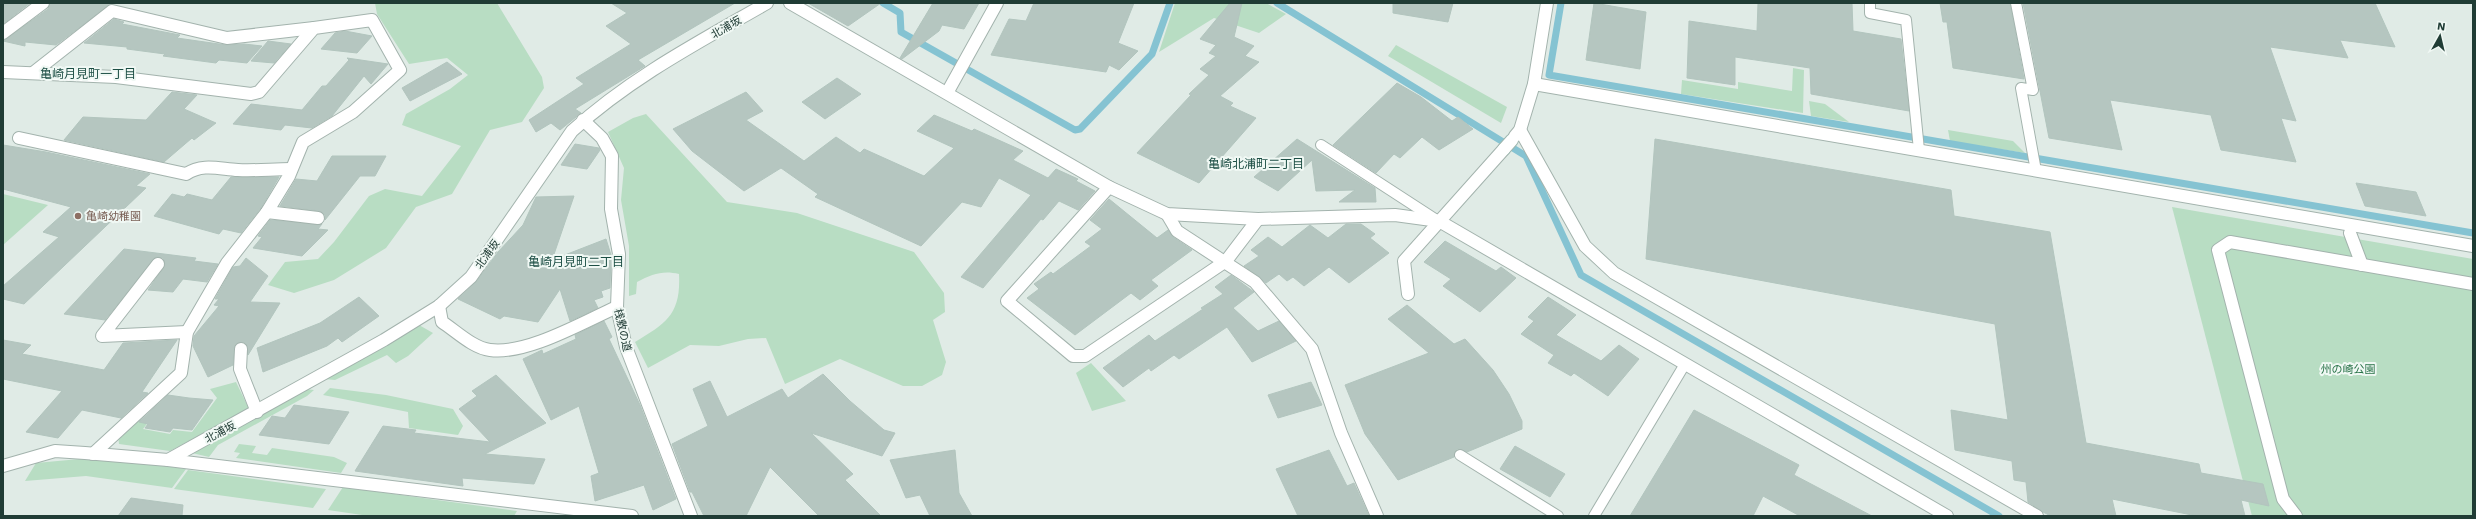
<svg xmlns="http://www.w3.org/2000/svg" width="2476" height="519" font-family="'Work Sans','Noto Sans JP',sans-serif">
<rect width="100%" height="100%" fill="#e0ebe6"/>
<g fill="#b8ddc3">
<polygon points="375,3 497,3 542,77 544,88 522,122 490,130 452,194 416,207 386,248 334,280 294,293 268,285 285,262 318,259 334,242 369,196 385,189 422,196 461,146 402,125 406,114 450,89 468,75 447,58 409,64 377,14"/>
<polygon points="1175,3 1266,3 1286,14 1259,33 1214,18 1159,52"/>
<polygon points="1396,45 1507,107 1501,123 1388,56"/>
<polygon points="1793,68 1804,70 1803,113 1681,94 1682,80 1738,89 1738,82 1792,91"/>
<polygon points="1809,101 1825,104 1849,122 1811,116"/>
<path d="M646,114L727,202L797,213L914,252L944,293L945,312L933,320L946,362L942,375L922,386H903L840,359L785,384L766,338L748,339L719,346L690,345L648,368L635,342C667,323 681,314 679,274C663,270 652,274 637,282L636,294L629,296V246L621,200L624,168L608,132L633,118Z"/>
<polygon points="1948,130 2013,141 2025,153 1950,141"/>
<polygon points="3,194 48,205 3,245"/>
<polygon points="2172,207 2473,259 2473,516 2252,516"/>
<polygon points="419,325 433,333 408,356 396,363 387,355 335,380 324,379"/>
<polygon points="1091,363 1126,401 1092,411 1076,373"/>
<polygon points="236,382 249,409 170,451 119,444 118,436 136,420 149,421 143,429 170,434 173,430 192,432 217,398 210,389"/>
<polygon points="330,388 386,395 453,409 463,426 458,435 409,428 408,412 323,395"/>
<polygon points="305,389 314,390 307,396 218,445 209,457 192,453"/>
<polygon points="239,444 256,446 252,453 267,455 272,448 334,457 347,463 341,473 236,458 240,453 234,452"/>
<polygon points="101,457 186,469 172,488 86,476 25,481 36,463"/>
<polygon points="188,470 326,489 313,508 174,489"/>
<polygon points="343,487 517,511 514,516 369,516 328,510"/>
</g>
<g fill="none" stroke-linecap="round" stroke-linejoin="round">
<g stroke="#85c3d2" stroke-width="7">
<polyline points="883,3 900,13 901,32 1075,130 1080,129 1152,54 1170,3"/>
<polyline points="1277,3 1526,156 1581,275 1999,516"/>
<polyline points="1561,3 1549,75 2473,233"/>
</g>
</g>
<g fill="#b5c6c0" stroke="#b2c5be">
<polygon points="3,3 30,3 3,24"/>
<polygon points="50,3 112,3 56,45 25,42 25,46 3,41 48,9"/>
<polygon points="611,3 735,3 638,60 645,66 575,109 581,113 560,130 551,123 536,132 529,120 584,84 576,78 631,44 606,26 627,13"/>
<polygon points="808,3 881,3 848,26"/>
<polygon points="933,3 979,3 964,29 942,25 939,31 902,59 900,58"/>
<polygon points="1034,3 1134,3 1118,43 1138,51 1119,70 1109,65 1106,72 991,55 1009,19 1026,21"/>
<polygon points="1230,3 1242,3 1234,37 1254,46 1245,56 1259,62 1220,96 1233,103 1230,106 1256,118 1199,183 1137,153 1191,95 1189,94 1209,75 1200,69 1216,56 1209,53 1216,45 1200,39"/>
<polygon points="1393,3 1453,3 1448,22 1393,13"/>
<polygon points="1594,3 1646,12 1640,69 1586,60"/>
<polygon points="1758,3 1852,3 1853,31 1901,39 1909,111 1811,94 1810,68 1735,57 1735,85 1687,78 1689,21 1757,31"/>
<polygon points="1940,3 2010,3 2024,79 1953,68 1947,22 1943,22"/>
<polygon points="2023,3 2375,3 2395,47 2340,40 2348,58 2270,47 2296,121 2281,118 2296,162 2221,150 2211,115 2110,100 2122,150 2049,138"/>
<polygon points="114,19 124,22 122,24 180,35 177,38 226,45 244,44 262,46 247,63 219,60 216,63 163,56 165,54 127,49 127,47 84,43"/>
<polygon points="345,31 372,36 357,53 321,49 335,33"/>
<polygon points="268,41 291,44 274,63 251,61"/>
<polygon points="347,58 388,64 371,84 364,76 332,116 312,128 285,125 281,130 233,124 251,104 302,110 322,86 326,86 349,60"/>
<polygon points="447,62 462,74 410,101 402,88"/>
<polygon points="837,78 861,94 825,119 802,102"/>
<polygon points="1397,83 1421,97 1452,121 1458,117 1473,129 1439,150 1422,137 1400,158 1394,154 1376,173 1333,145"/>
<polygon points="172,92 197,95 184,109 216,123 194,140 192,138 164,162 64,140 83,117 146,120"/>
<polygon points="746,92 763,111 746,120 804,161 836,137 860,153 864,149 924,176 954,148 917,131 934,115 972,131 974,129 1023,151 1013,160 1048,178 1056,169 1078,179 1076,181 1095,191 1078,210 1059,201 1043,220 1041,219 983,288 961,277 1031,195 999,178 981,207 962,202 921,246 815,197 818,194 781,168 744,191 692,151 673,129"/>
<polygon points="1297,139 1375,188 1376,202 1339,202 1355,190 1316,191 1312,160 1278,191 1254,177"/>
<polygon points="1655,139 1951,190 1954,216 2050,232 2086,443 2199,464 2201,473 2263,484 2269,506 2241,500 2245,516 2197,516 2112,499 2116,516 2051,516 2043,512 2028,502 2026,482 2014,480 2012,461 1955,450 1951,410 2008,420 1995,324 1646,259"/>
<polygon points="575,144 599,148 600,150 587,169 561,165"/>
<polygon points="3,145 46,152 150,174 136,186 146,188 24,304 3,299 3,286 59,237 43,232 71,207 3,189"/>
<polygon points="332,156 386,156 375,176 360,176 325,220 325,215 319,211 280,206 296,179 317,181"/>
<polygon points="231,177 279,177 261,208 241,233 223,229 219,234 154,216 172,194 184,197 187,194 212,200"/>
<polygon points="2356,183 2416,192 2426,216 2365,206"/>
<polygon points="574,196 552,260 606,239 611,255 610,288 601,291 603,297 594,300 598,308 570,321 560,289 538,322 504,316 500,319 458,299 476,282 498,252 523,225 536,197"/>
<polygon points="1109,199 1157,238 1168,230 1173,237 1192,250 1151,280 1158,286 1140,300 1131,293 1075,335 1027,298 1039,289 1034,284 1051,272 1053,274 1091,246 1085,242 1102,229 1090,220"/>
<polygon points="270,220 322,224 318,229 328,230 302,256 253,248 262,237 258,236"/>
<polygon points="1346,224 1361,224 1375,234 1370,238 1389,253 1349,283 1329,267 1304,286 1293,277 1287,281 1279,274 1266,283 1244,266 1259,256 1251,250 1268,237 1282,247 1310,225 1328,238"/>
<polygon points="1445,241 1496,271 1501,267 1516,278 1480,312 1443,286 1451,279 1424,262"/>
<polygon points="124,249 196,258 194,261 218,264 207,282 183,279 173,292 148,290 165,265 163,258 156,257 105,320 64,314"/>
<polygon points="246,258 268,276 250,302 280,303 248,355 245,343 237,343 234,348 233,365 208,377 193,346 194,336 219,306 214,305 219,299 215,299 233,267 240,266"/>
<polygon points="1231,275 1254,292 1233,308 1258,331 1279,321 1296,341 1252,362 1227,327 1179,359 1174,355 1151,371 1149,368 1123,387 1103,368 1149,335 1155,341 1203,309 1201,308 1223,294 1215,287"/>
<polygon points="359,297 379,316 342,342 338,338 327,346 263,372 257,348 320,323"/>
<polygon points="1548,297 1576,315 1556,335 1601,361 1619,345 1639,359 1608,396 1574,373 1571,376 1548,363 1554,355 1521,334 1534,321 1528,317"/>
<polygon points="1407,305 1454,344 1465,339 1493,370 1509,394 1522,421 1522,429 1467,452 1457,449 1454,457 1398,480 1365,434 1345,385 1429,353 1388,319"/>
<polygon points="604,321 612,337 609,339 640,405 676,499 653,510 644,485 595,501 591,476 599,473 579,406 551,420 523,359 542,350 543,354 576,339 575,335"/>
<polygon points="3,340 31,345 22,354 104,370 123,343 177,340 142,392 148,393 121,418 82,410 58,438 26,432 62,391 3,379"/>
<polygon points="823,374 850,401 884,430 895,433 882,456 811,433 853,474 845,480 881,516 819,516 770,467 746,516 704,516 692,492 690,492 672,444 708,426 693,389 710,381 727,417 782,389 788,398"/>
<polygon points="496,375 546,423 485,454 545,459 534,484 462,478 463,486 355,471 383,426 416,430 414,433 490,442 459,409 477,396 472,391"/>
<polygon points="1311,382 1322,405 1278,418 1268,395"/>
<polygon points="168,395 189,398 213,400 192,430 173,428 170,432 145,428 148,424 139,422"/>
<polygon points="294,405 349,412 329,444 259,435 272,416 285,418"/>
<polygon points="1694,410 1799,465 1794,475 1872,516 1800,516 1763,496 1753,516 1630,516"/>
<polygon points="1515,446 1565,474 1550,497 1500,469"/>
<polygon points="955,450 959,493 972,516 930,516 920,495 906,498 890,460"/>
<polygon points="1329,450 1347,486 1354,483 1369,516 1298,516 1276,469"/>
<polygon points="131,498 183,505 182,516 118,516"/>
</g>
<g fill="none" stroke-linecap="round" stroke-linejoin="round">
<defs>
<g id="lane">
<polyline points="1870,3 1870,13 1906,20 1919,150"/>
<polyline points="2016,3 2033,90 2021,88 2036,171"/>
<polyline points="1321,145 1438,221"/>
<polyline points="1460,455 1558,516"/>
<polyline points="1594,516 1685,364"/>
</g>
<g id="street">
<polyline points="790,3 1109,187 1167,214 1258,219 1395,215 1439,221 1947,516"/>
<polyline points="3,33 43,3"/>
<polyline points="3,72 116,77 251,94 259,92 314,28 372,20 400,70 353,112 303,142 289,176 267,212 227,263 187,332 181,373 93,454"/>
<polyline points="33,73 112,11 227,38 314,28"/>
<polyline points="1534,84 2473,246"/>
<polyline points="947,93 997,3"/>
<polyline points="583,120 602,138 612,156 611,209 619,254 617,307 626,347 691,516"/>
<polyline points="1520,130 1585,246 1614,273 2037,516"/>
<polyline points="1515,136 1520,130 1534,84 1547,3"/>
<path d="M19,138L186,174C203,163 219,169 238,170C255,171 273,169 291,169"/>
<polyline points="1109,187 1007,301 1073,356 1085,356 1226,261 1258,219"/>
<polyline points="267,212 318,218"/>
<polyline points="1167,214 1177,231 1255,282 1312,349 1341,433 1377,516"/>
<polyline points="2350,233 2362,265"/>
<polyline points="158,264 102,336 187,332"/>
<polyline points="1408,294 1404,261 1504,149"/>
<path d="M439,306L442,322C456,331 473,348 490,350C527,355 583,322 617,307"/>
<polyline points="241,349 240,369 257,412"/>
<path d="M168,460L384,340L439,306L471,277L572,131C630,78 699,42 767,3"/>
<polyline points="3,466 55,451 85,453 168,460 632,516"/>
<polyline points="2296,516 2283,499 2218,250 2230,242 2473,284"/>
</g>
<polyline id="secondary" points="1504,149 1512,140"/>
</defs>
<use href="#lane" stroke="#a3b3ad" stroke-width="12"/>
<use href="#street" stroke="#a3b3ad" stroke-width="14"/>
<use href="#secondary" stroke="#9eb7af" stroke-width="14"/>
<use href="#lane" stroke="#fff" stroke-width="10"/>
<use href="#street" stroke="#fff" stroke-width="12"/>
<use href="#secondary" stroke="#fff" stroke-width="12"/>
</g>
<circle fill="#8d6e63" stroke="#f0f8f4" stroke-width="1.5" cx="78" cy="216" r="4"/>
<g text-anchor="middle" stroke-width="4" stroke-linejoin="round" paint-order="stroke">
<g font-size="11" fill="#203c35" stroke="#f0f8f4">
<text transform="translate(726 27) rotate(-30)" y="4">北浦坂</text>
<text transform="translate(487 254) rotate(-54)" y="4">北浦坂</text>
<text transform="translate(623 330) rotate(77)" y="4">桟敷の道</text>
<text transform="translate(220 432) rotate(-28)" y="4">北浦坂</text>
</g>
<g font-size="11" fill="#785e54" stroke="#f0f8f4" text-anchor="start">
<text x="86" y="220">亀崎幼稚園</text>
</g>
<g font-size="11" fill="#297349" stroke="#f0f8f4">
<text x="2348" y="373">州の崎公園</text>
</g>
<g font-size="12" fill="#1c4e44" stroke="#f0f8f4">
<text x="88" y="78">亀崎月見町一丁目</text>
<text x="1256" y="168">亀崎北浦町二丁目</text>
<text x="576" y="266">亀崎月見町二丁目</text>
</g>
</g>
<rect width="2476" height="519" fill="none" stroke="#203c35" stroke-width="8"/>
<g transform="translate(2440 36) rotate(8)" stroke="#f0f8f4" stroke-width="3" paint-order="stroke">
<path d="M0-3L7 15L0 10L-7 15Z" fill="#203c35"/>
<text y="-6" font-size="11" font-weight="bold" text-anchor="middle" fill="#203c35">N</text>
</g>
</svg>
